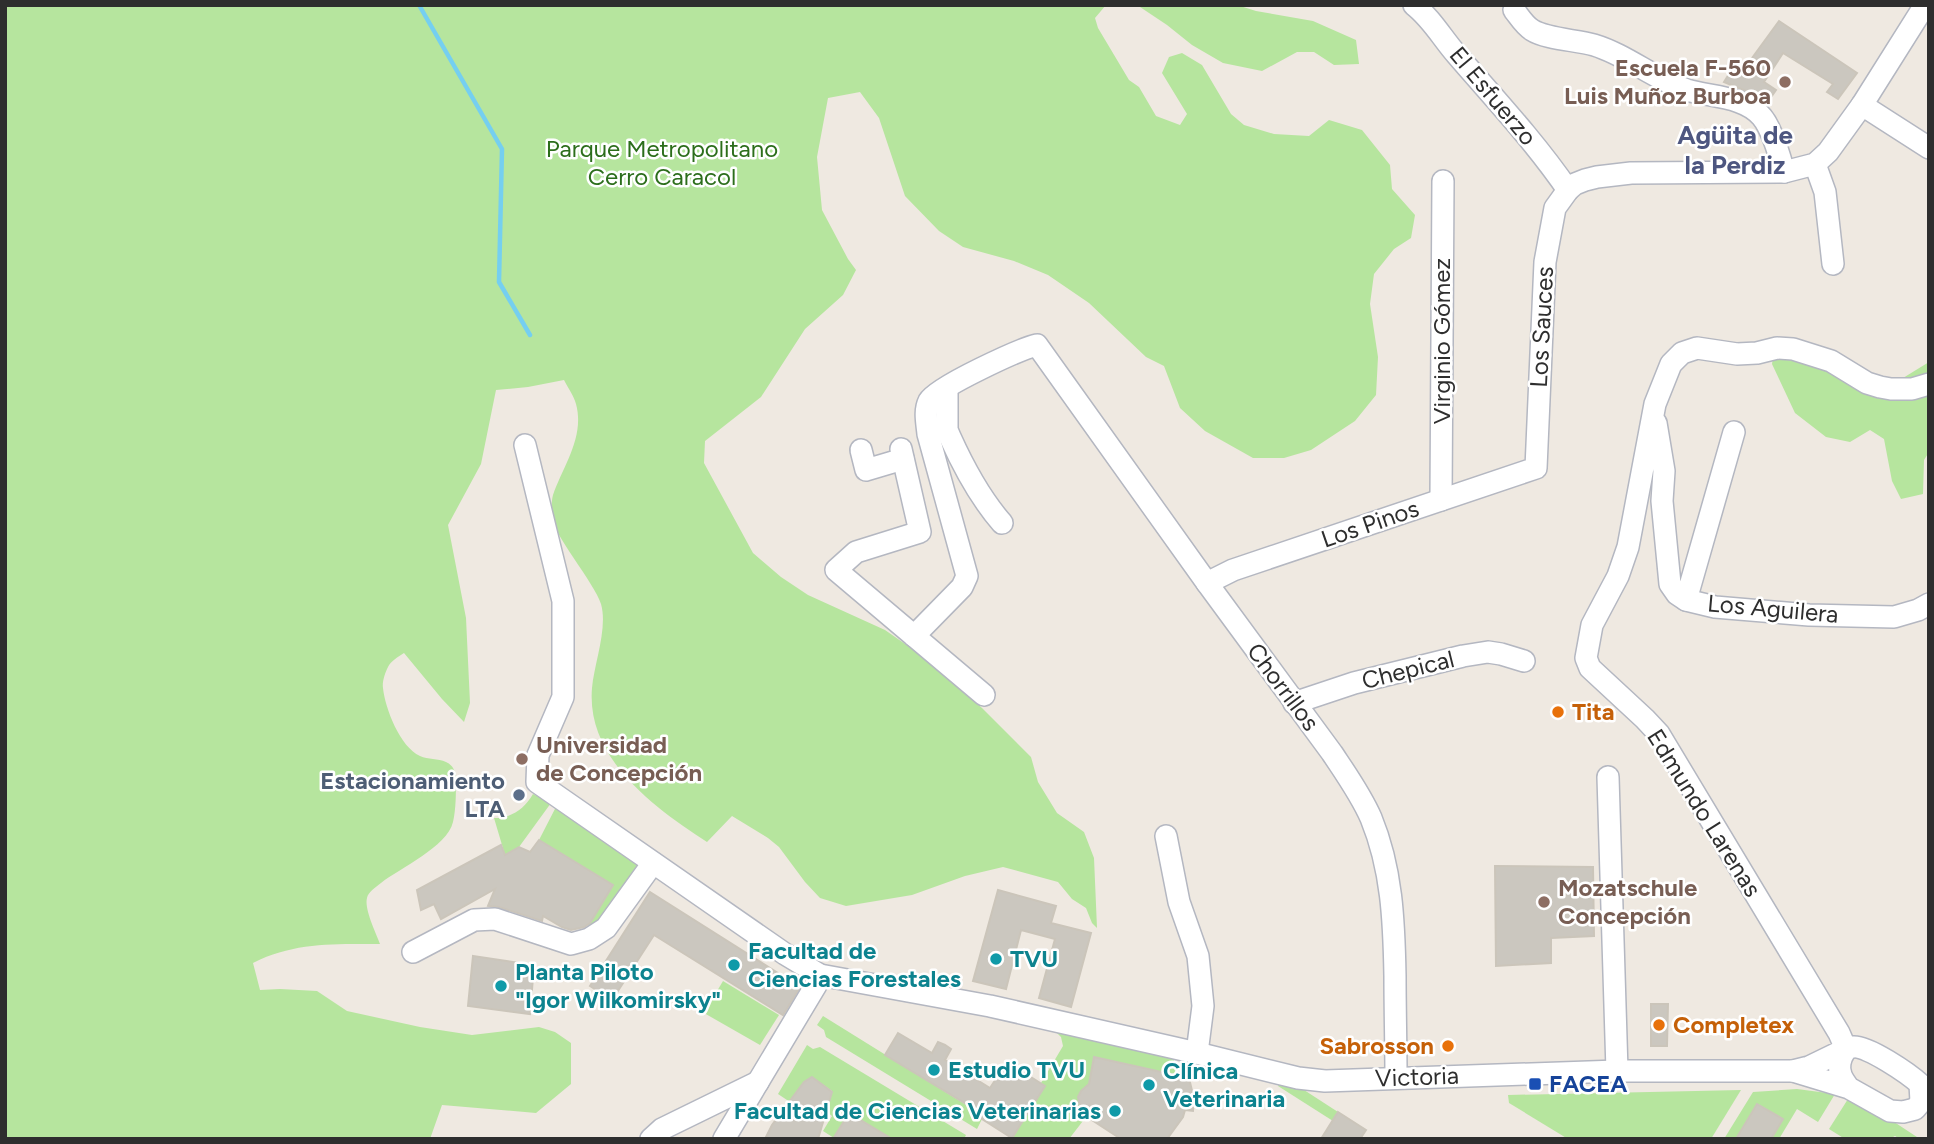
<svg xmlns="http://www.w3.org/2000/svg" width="1934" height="1144" font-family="Figtree,sans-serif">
<rect width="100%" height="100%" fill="#efe9e1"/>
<g fill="#b6e59e">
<path d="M5,5H1106L1095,18L1098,28L1129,80L1139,87L1156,116L1180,125L1187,114L1162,73L1169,57L1182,53L1202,65L1231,114L1244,125L1274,134L1309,136L1329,120L1362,130L1390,165L1392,189L1415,215L1411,238L1394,249L1374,274L1370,304L1378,357L1376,395L1355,421L1311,450L1284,458H1253L1205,431L1180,408L1164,366L1146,357L1089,303L1048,275L1014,261L963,247L939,231L905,196L879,118L860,92L828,98L817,157L822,210L848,259L856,270L843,295L805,329L761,397L705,441L704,463L753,553L781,577L808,595L885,630L908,646L938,669L982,708L1031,757L1038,782L1057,813L1084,832L1094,858L1097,928L1092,923L1086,908L1072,899L1058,882L1003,867L965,876L912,895L846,906L820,898L805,882L779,847L768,838L732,816L707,842C655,808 586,759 592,688C594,664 608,628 601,604C594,582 552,533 552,517C552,510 551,502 553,495C563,466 585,437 576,404C574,396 568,388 564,380L528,387L496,390L481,464L448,525L466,618L470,703L464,722L442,699L404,653C398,657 391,661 388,667C385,673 382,682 383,688C385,708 400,747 420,756C428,760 438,758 446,762C453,765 456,772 456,779C456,792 456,810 453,822C447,847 400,868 381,883C376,887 368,892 367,898C364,909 376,933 380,944C336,944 293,942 253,963L260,990L280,989L317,991L347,1011L420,1027L472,1035L539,1027L555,1032L571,1043V1084L536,1113L442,1105L430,1139H5Z"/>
<polygon points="1137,5 1237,5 1256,11 1313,21 1356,40 1359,64 1334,65 1314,52 1297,52 1262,71 1223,63 1192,45 1167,25"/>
<polygon points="1776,341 1874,380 1903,378 1929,362 1929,452 1924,460 1923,494 1901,499 1892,481 1884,439 1870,430 1850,442 1826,437 1795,413 1772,364"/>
<path d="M533,794L551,803L519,847L505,855L494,818C512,818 524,809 533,794Z"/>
<polygon points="557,805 644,862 592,934 586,930 613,885 539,840"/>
<polygon points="723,981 779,1015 760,1045 704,1013"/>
<polygon points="823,1016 976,1111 982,1119 977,1129 826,1037 824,1030 817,1025"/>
<polygon points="1055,1031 1171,1057 1178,1065 1176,1075 1100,1081 1080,1112 1086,1117 1069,1139 1009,1139 1045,1086 1041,1083 1063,1046 1061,1037"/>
<polygon points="807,1045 813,1049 820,1047 966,1135 964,1139 892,1139 849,1113 834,1138 823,1131 832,1116 826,1111 832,1091 812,1077 804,1082 790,1102 778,1094"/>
<polygon points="1280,1082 1301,1088 1338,1112 1333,1121 1278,1086"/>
<polygon points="1797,1089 1835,1094 1818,1122 1797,1109 1779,1139 1771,1139 1783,1119 1758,1104 1736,1139 1724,1139 1753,1092"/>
<polygon points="1741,1090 1711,1139 1568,1139 1509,1103 1508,1095"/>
<polygon points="1848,1099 1882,1114 1920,1139 1900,1139 1895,1136 1889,1139 1845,1139 1829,1129"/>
</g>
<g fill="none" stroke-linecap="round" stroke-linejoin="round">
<polyline stroke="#75cff0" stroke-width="4.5" points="419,5 502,149 499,282 530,335"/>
</g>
<g fill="#cbc7bf" stroke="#cbc5ba" stroke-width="2">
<polygon points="1779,21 1857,73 1838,99 1827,92 1833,84 1783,53 1764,82 1776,90 1767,103 1751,93 1724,82 1736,63 1744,69"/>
<polygon points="539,840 613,885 590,923 584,927 571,930 562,927 543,916 542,921 499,907 488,906 495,889 441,919 434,904 421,910 417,890 501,845 505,855 519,847 530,852"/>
<polygon points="1495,866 1593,867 1594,936 1551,938 1551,963 1496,966"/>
<polygon points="998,890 1056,906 1051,923 1091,933 1071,1007 1039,998 1055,939 1021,930 1006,989 973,981"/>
<polygon points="650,892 800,987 783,1015 654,935 612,1000 590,986"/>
<polygon points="473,956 534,965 530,1014 468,1006"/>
<polygon points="1651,1004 1668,1004 1667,1046 1651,1046"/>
<polygon points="898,1033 932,1053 938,1042 945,1045 951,1049 945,1060 990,1088 1007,1062 1045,1086 1012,1138 974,1114 976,1110 885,1055"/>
<polygon points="1094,1057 1189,1078 1194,1099 1193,1111 1185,1110 1183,1117 1167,1139 1121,1139 1081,1113 1078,1097 1081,1091 1089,1084"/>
<polygon points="812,1077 832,1092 818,1139 765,1139 772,1125 804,1082"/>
<polygon points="1757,1104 1783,1119 1771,1139 1736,1139"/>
<polygon points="1338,1112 1366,1130 1360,1139 1321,1139"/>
<polygon points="849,1113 892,1139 833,1139"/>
</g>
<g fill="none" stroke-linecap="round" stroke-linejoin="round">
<defs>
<g id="minor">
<path d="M1414,5C1432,19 1442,38 1457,55C1495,99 1535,142 1568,190"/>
<path d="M1514,10C1519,16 1524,25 1532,30C1546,39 1577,40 1594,45C1627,55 1654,79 1687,90C1710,97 1745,96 1762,117C1772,129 1780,157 1784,172"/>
<polyline points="1862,105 1929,148"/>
<polyline points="1815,164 1825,192 1833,264"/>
<path d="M947,388V430L950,437C964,468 980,498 1002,523"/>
<polyline points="1656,423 1664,471 1662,501 1670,584 1677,594 1686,600 1715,607 1809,615 1894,617 1918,610 1929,604"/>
<polyline points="525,445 563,601 563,697 538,755 537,782 785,954 820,975 990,1006 1197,1053 1298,1078 1325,1081 1617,1071 1793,1071 1809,1067 1846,1049 1839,1033 1659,734 1645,719 1590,668 1586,658 1592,625 1618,576 1628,547 1655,404 1671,364 1682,353 1697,348 1737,354 1757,353 1777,348 1793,349 1831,361 1867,383 1880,387 1891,389 1912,389 1929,384"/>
<polyline points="901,449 920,532 856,552 836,570 984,695"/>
<polyline points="861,450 866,470 903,459"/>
<polyline points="1441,500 1443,181"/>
<polyline points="1207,583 1233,570 1536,468 1545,262 1555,208 1568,190 1575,184 1585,180 1597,177 1631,173 1784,172 1815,164 1828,152 1862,105 1925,5"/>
<polyline points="1686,600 1734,432"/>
<path d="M914,636L962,587L967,576L928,434C927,423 924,411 929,401C937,387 1020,349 1037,345L1207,583L1332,753C1346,774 1361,795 1371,818C1392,869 1394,921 1395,976C1395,1010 1396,1044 1396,1078"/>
<polyline points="1294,703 1354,683 1463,656 1488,652 1501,654 1524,661"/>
<polyline points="1608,777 1617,1071"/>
<polyline points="1166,836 1179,902 1198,956 1203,1006 1197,1053"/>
<polyline points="413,952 474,920 495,919 571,944 589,939 606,928 653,863"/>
<path d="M1793,1071L1849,1088L1890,1111L1903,1112L1915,1109L1921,1102L1920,1084C1909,1074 1867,1045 1853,1047C1846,1047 1841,1056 1840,1063C1838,1073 1843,1080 1849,1088"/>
<polyline points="651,1139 662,1129 758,1082"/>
<polyline points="724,1139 816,985 820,975"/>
</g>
</defs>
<use href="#minor" stroke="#b4b7c1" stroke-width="24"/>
<use href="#minor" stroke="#fff" stroke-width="21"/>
</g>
<g fill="#8d6e63" stroke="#fff" stroke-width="2.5">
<circle cx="1785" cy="82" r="7"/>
<circle cx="522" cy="759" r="7"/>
<circle cx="1544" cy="902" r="7"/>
</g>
<g fill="#e8710a" stroke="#fff" stroke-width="2.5">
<circle cx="1558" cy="712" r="7"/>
<circle cx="1659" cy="1025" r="7"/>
<circle cx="1448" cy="1046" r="7"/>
</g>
<circle fill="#5c6f8a" stroke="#fff" stroke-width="2.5" cx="519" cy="795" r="7"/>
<g fill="#0f9aa8" stroke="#fff" stroke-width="2.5">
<circle cx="996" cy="959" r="7"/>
<circle cx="734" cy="965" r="7"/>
<circle cx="501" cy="986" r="7"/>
<circle cx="934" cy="1070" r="7"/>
<circle cx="1149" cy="1085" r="7"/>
<circle cx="1115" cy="1111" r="7"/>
</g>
<rect fill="#1a4fb4" stroke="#fff" stroke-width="2.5" x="1528" y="1077" width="14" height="14" rx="3.5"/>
<g text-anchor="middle" stroke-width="5" stroke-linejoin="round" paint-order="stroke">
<g font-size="24" font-weight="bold" fill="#785e54" stroke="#fff" text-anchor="start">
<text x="1771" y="76" text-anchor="end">Escuela F-560<tspan x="1771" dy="28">Luis Muñoz Burboa</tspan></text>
<text x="536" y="753">Universidad<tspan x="536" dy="28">de Concepción</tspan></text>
<text x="1558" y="896">Mozatschule<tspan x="1558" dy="28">Concepción</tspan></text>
</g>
<g font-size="24" fill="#2e2e2e" stroke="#fff">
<text transform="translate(1493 96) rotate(50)" y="8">El Esfuerzo</text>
<text transform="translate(1542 327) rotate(-87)" y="8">Los Sauces</text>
<text transform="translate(1442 341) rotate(-90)" y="8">Virginio Gómez</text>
<text transform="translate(1370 524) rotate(-19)" y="8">Los Pinos</text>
<text transform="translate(1773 609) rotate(5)" y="8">Los Aguilera</text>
<text transform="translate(1408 670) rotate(-14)" y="8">Chepical</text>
<text transform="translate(1283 687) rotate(53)" y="8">Chorrillos</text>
<text transform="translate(1704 813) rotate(58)" y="8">Edmundo Larenas</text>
<text transform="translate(1417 1077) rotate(-2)" y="8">Victoria</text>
</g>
<g font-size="24" fill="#2c6e1b" stroke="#fff">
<text x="662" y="157">Parque Metropolitano<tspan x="662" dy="28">Cerro Caracol</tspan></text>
</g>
<g font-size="24" font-weight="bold" fill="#c56008" stroke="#fff" text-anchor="start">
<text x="1572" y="720">Tita</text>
<text x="1673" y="1033">Completex</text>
<text x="1434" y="1054" text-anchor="end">Sabrosson</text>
</g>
<g font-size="24" font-weight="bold" fill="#4e5e75" stroke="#fff" text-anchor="end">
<text x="505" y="789">Estacionamiento<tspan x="505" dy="28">LTA</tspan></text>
</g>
<g font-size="24" font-weight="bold" fill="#0d838f" stroke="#fff" text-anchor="start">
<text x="748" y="959">Facultad de<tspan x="748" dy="28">Ciencias Forestales</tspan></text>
<text x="1010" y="967">TVU</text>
<text x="515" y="980">Planta Piloto<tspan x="515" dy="28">"Igor Wilkomirsky"</tspan></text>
<text x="948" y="1078">Estudio TVU</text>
<text x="1163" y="1079">Clínica<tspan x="1163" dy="28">Veterinaria</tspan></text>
<text x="1101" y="1119" text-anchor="end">Facultad de Ciencias Veterinarias</text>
</g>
<g font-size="24" font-weight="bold" fill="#164399" stroke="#fff" text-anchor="start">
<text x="1549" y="1092">FACEA</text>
</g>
<g font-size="26" font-weight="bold" fill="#4d5680" stroke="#fff">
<text x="1735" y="144">Agüita de<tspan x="1735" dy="30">la Perdiz</tspan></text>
</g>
</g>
<rect width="1934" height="1144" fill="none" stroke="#2e2e2e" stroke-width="14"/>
</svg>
